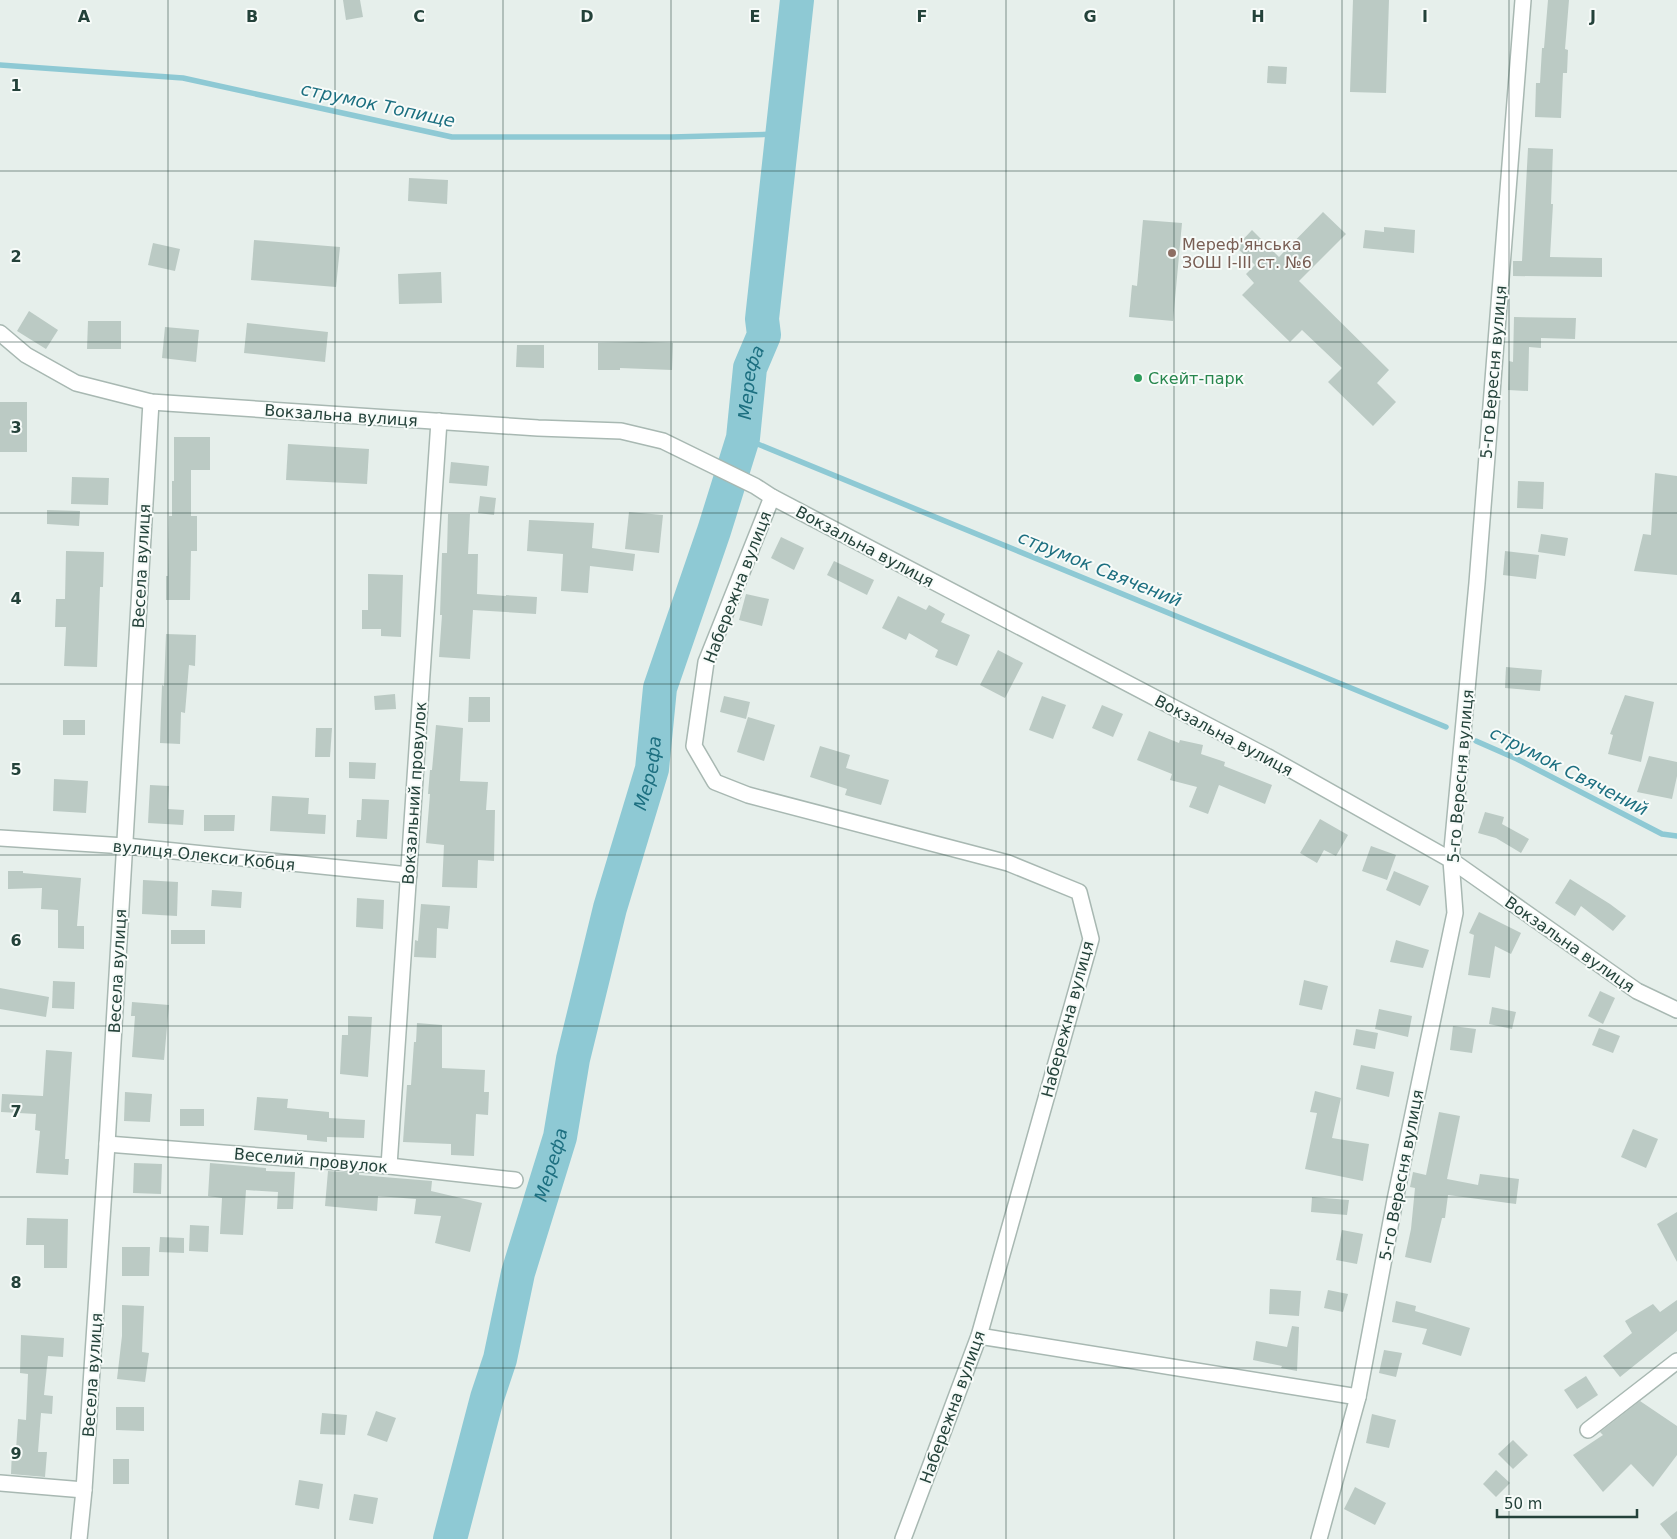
<svg xmlns="http://www.w3.org/2000/svg" width="1677" height="1539" font-family="'DejaVu Sans',sans-serif">
<rect width="100%" height="100%" fill="#e6efeb"/>
<g fill="none" stroke-linecap="round" stroke-linejoin="round">
<g stroke="#8ec9d4" stroke-width="5.5">
<polyline points="0,65 183,78 452,137 672,137 782,134"/>
<polyline points="743,438 1446,727"/>
<polyline points="1476,741 1517,759 1662,834 1677,836"/>
</g>
<path stroke="#8ec9d4" stroke-width="34" id="s1" d="M450,1539L487,1398L500,1359L518,1273L560,1137L573,1059L610,908L652,769L660,688L714,531L743,438L750,368L764,335L762,319L797,0"/>
</g>
<g fill="#bbcac4">
<polygon points="343,0 360,0 363,17 346,20"/>
<polygon points="1353,0 1389,0 1386,93 1350,92"/>
<polygon points="1548,0 1569,0 1565,49 1568,50 1567,73 1563,73 1561,118 1535,117 1536,83 1540,83 1542,48 1544,48"/>
<polygon points="1268,66 1287,67 1286,84 1267,83"/>
<polygon points="1528,148 1553,149 1551,204 1553,204 1550,257 1602,258 1602,277 1513,276 1513,261 1522,261"/>
<polygon points="409,178 448,180 447,204 408,201"/>
<polygon points="1323,212 1346,234 1299,281 1389,370 1377,383 1396,402 1373,426 1328,382 1342,368 1302,330 1290,342 1242,295 1254,283 1246,274 1255,265 1236,247 1252,230 1279,257"/>
<polygon points="1143,220 1182,223 1173,321 1129,317 1132,285 1137,286"/>
<polygon points="1384,227 1415,230 1414,253 1363,248 1365,230 1384,232"/>
<polygon points="254,240 340,247 336,287 251,280"/>
<polygon points="153,243 180,249 175,271 148,265"/>
<polygon points="441,272 442,303 399,304 398,274"/>
<polygon points="29,311 58,330 46,349 17,331"/>
<polygon points="1514,317 1576,318 1575,339 1541,338 1541,348 1529,347 1528,391 1508,390 1509,361 1513,362"/>
<polygon points="88,321 121,321 121,349 87,349"/>
<polygon points="247,323 328,332 325,362 244,353"/>
<polygon points="165,327 199,330 196,362 162,358"/>
<polygon points="642,342 673,343 672,370 620,368 620,370 598,370 598,343"/>
<polygon points="517,345 544,345 544,368 516,367"/>
<rect x="0" y="402" width="27" height="50"/>
<polygon points="174,437 210,437 210,470 191,470 191,516 197,516 197,551 191,551 190,600 166,600 166,576 168,576 169,516 172,516 172,481 174,481"/>
<polygon points="288,444 369,449 367,484 286,480"/>
<polygon points="451,462 489,466 487,486 449,483"/>
<polygon points="1655,473 1677,476 1677,575 1634,571 1643,534 1651,535"/>
<polygon points="72,477 109,478 108,505 71,504"/>
<polygon points="1518,481 1544,482 1543,509 1517,508"/>
<polygon points="480,496 496,498 494,515 478,513"/>
<polygon points="47,510 80,511 79,526 47,524"/>
<polygon points="629,512 663,515 659,553 625,549"/>
<polygon points="448,514 470,514 468,554 478,554 477,594 506,596 506,595 537,597 536,614 473,610 470,659 439,657 442,615 440,615 442,553 447,553"/>
<polygon points="529,520 594,523 592,548 635,554 633,571 590,566 588,593 561,591 563,554 527,551"/>
<polygon points="1541,534 1568,538 1565,556 1538,552"/>
<polygon points="781,537 804,548 794,570 771,558"/>
<polygon points="66,551 104,552 103,587 100,587 97,667 64,666 66,627 55,627 56,599 65,599"/>
<polygon points="1505,551 1539,555 1536,579 1503,575"/>
<polygon points="834,561 874,580 867,595 827,575"/>
<polygon points="368,574 403,575 401,637 381,636 381,629 362,629 362,610 368,610"/>
<polygon points="746,594 769,599 762,626 739,620"/>
<polygon points="898,596 926,610 929,605 945,614 941,622 970,635 957,666 935,657 938,650 909,633 906,640 882,628"/>
<polygon points="166,634 196,635 195,666 189,665 185,713 181,712 180,744 160,743 161,711 162,685 164,686"/>
<polygon points="998,650 1023,663 1005,698 980,685"/>
<polygon points="1506,667 1542,670 1540,691 1505,688"/>
<polygon points="395,694 396,709 375,710 374,696"/>
<polygon points="1625,695 1654,702 1641,762 1608,754 1613,735 1610,734"/>
<polygon points="724,696 750,702 746,719 720,712"/>
<polygon points="1042,696 1066,705 1053,739 1029,730"/>
<polygon points="469,697 490,697 490,722 468,722"/>
<polygon points="1102,705 1123,714 1113,737 1092,728"/>
<polygon points="748,717 775,725 764,761 737,752"/>
<rect x="63" y="720" width="22" height="15"/>
<polygon points="436,725 463,728 460,781 488,782 486,810 495,810 494,861 478,860 477,888 442,887 444,845 426,843 430,794 428,794 430,770 432,770"/>
<polygon points="316,728 332,728 330,757 315,757"/>
<polygon points="1149,731 1179,743 1180,740 1203,745 1201,754 1225,762 1224,766 1272,785 1265,804 1219,785 1208,814 1189,807 1197,787 1170,780 1172,774 1137,760"/>
<polygon points="820,746 850,755 846,768 889,780 881,805 845,795 847,789 810,777"/>
<polygon points="1649,756 1677,762 1677,776 1672,799 1637,792"/>
<polygon points="349,762 376,763 375,779 349,778"/>
<polygon points="54,779 88,781 86,813 53,811"/>
<polygon points="150,785 169,786 168,809 184,810 183,825 148,823"/>
<polygon points="272,796 309,798 308,814 326,815 325,834 270,831"/>
<polygon points="362,799 389,800 387,839 356,837 357,820 361,820"/>
<polygon points="1485,812 1504,817 1502,824 1529,839 1521,853 1496,838 1478,833"/>
<polygon points="204,815 235,815 234,831 204,831"/>
<polygon points="1320,819 1348,835 1336,856 1324,850 1317,863 1300,853"/>
<polygon points="1371,846 1396,855 1387,880 1362,871"/>
<polygon points="8,871 23,871 23,873 81,878 77,926 84,926 84,949 58,948 58,910 41,909 42,888 8,889"/>
<polygon points="1394,871 1429,886 1420,906 1386,890"/>
<polygon points="1570,879 1610,904 1626,916 1613,931 1581,906 1575,916 1555,903"/>
<polygon points="143,880 178,882 177,916 142,914"/>
<polygon points="212,890 242,892 241,908 211,906"/>
<polygon points="357,898 384,900 383,929 356,927"/>
<polygon points="421,904 450,906 448,929 437,928 436,958 414,957 415,940 418,941"/>
<polygon points="1479,912 1521,933 1511,954 1495,946 1490,978 1468,975 1474,935 1469,933"/>
<rect x="171" y="930" width="34" height="14"/>
<polygon points="1396,940 1429,950 1423,968 1390,962"/>
<polygon points="1304,980 1328,986 1322,1010 1299,1005"/>
<polygon points="53,981 75,982 74,1009 52,1008"/>
<polygon points="0,988 49,997 46,1017 0,1009"/>
<polygon points="1600,991 1615,998 1603,1024 1588,1016"/>
<polygon points="132,1002 169,1005 164,1060 132,1057 135,1016 131,1016"/>
<polygon points="1492,1007 1516,1012 1512,1029 1489,1024"/>
<polygon points="1379,1009 1412,1016 1408,1037 1375,1029"/>
<polygon points="348,1016 372,1017 368,1077 340,1074 342,1035 348,1035"/>
<polygon points="417,1023 442,1025 442,1068 485,1070 484,1092 489,1092 488,1115 476,1114 474,1156 451,1155 451,1144 403,1142 407,1085 411,1085 414,1042 416,1042"/>
<polygon points="1453,1026 1476,1029 1472,1053 1450,1050"/>
<polygon points="1599,1028 1620,1036 1613,1053 1592,1045"/>
<polygon points="1356,1029 1378,1033 1375,1049 1353,1045"/>
<polygon points="46,1050 72,1052 65,1159 69,1159 68,1175 36,1173 40,1131 35,1130 36,1114 1,1112 2,1094 43,1096"/>
<polygon points="1361,1065 1394,1072 1389,1097 1356,1089"/>
<polygon points="1315,1091 1341,1098 1332,1138 1369,1144 1363,1181 1305,1169 1317,1113 1310,1112"/>
<polygon points="125,1092 152,1094 150,1122 124,1121"/>
<polygon points="257,1097 288,1099 287,1108 329,1112 329,1118 365,1120 364,1138 327,1137 327,1142 307,1140 307,1135 254,1130"/>
<rect x="180" y="1109" width="24" height="17"/>
<polygon points="1439,1112 1460,1116 1447,1179 1478,1185 1480,1174 1519,1179 1516,1204 1448,1195 1445,1218 1442,1218 1431,1263 1405,1257 1411,1229 1415,1188 1410,1187 1413,1172 1426,1175"/>
<polygon points="1633,1129 1658,1139 1646,1168 1621,1157"/>
<polygon points="134,1163 162,1164 161,1194 133,1193"/>
<polygon points="210,1163 266,1168 266,1171 295,1172 293,1209 277,1209 278,1192 246,1190 243,1235 220,1234 222,1198 208,1196"/>
<polygon points="328,1171 359,1173 359,1175 432,1181 431,1191 482,1203 470,1252 435,1243 441,1216 414,1214 416,1199 378,1196 377,1211 325,1206"/>
<polygon points="1312,1197 1349,1200 1347,1215 1311,1212"/>
<polygon points="1677,1212 1677,1262 1657,1224"/>
<polygon points="27,1218 68,1219 67,1268 44,1268 44,1245 26,1245"/>
<polygon points="190,1225 209,1226 208,1252 189,1251"/>
<polygon points="1342,1230 1363,1234 1357,1264 1336,1260"/>
<polygon points="160,1237 184,1238 184,1253 159,1252"/>
<polygon points="122,1247 150,1247 149,1276 122,1276"/>
<polygon points="1270,1289 1301,1291 1299,1316 1269,1314"/>
<polygon points="1328,1290 1348,1294 1343,1312 1324,1308"/>
<polygon points="1677,1300 1677,1331 1620,1377 1603,1356 1632,1333 1625,1321 1653,1304 1660,1312"/>
<polygon points="1396,1301 1416,1306 1415,1311 1470,1328 1461,1356 1422,1344 1427,1329 1392,1322"/>
<polygon points="122,1305 144,1306 142,1352 149,1353 145,1382 117,1379 122,1336"/>
<polygon points="1292,1326 1299,1327 1297,1371 1281,1368 1282,1366 1253,1360 1256,1341 1287,1347"/>
<polygon points="21,1335 64,1338 63,1357 48,1356 44,1395 53,1396 52,1414 41,1413 38,1452 47,1452 45,1477 11,1474 12,1450 16,1450 18,1419 26,1420 28,1374 20,1373"/>
<polygon points="1384,1350 1402,1353 1396,1377 1379,1373"/>
<polygon points="1586,1376 1598,1395 1577,1409 1564,1390"/>
<polygon points="1640,1401 1677,1426 1677,1455 1653,1487 1631,1464 1603,1492 1573,1455 1603,1435 1600,1432"/>
<polygon points="116,1407 144,1407 144,1431 116,1430"/>
<polygon points="376,1411 396,1418 387,1442 367,1435"/>
<polygon points="322,1413 347,1415 345,1435 320,1434"/>
<polygon points="1372,1414 1396,1420 1389,1448 1366,1443"/>
<polygon points="1513,1440 1528,1455 1513,1469 1498,1454"/>
<rect x="113" y="1459" width="16" height="25"/>
<polygon points="1496,1470 1510,1483 1496,1497 1483,1484"/>
<polygon points="299,1480 323,1484 319,1509 295,1505"/>
<polygon points="1355,1487 1386,1503 1375,1525 1344,1509"/>
<polygon points="354,1494 378,1498 373,1524 349,1520"/>
<polygon points="1677,1511 1677,1539 1672,1539 1660,1524"/>
</g>
<g fill="none" stroke-linecap="round" stroke-linejoin="round">
<defs>
<g id="minor">
<polyline points="772,497 706,662 694,746 715,782 748,795 1008,863 1079,892 1091,939 979,1336 903,1539"/>
<polyline points="0,838 125,846 409,875"/>
<polyline points="107,1144 389,1166 515,1180"/>
<polyline points="389,1166 439,421"/>
<polyline points="979,1336 1358,1397"/>
<polyline points="1588,1430 1677,1361"/>
<polyline points="0,1483 84,1490"/>
<polyline points="79,1539 84,1490 107,1144 151,402"/>
</g>
<g id="tertiary">
<polyline points="0,333 26,355 76,383 151,402 538,428 621,431 663,441 755,486 772,497 1270,758 1451,860 1637,991 1677,1010"/>
<polyline points="1319,1539 1358,1397 1395,1200 1455,913 1451,860 1477,583 1523,0"/>
</g>
</defs>
<use href="#minor" stroke="#a8b8b2" stroke-width="18"/>
<use href="#tertiary" stroke="#a8b8b2" stroke-width="18"/>
<use href="#minor" stroke="#fff" stroke-width="15"/>
<use href="#tertiary" stroke="#fff" stroke-width="15"/>
</g>
<path fill="none" stroke="#24423a" stroke-width="1" stroke-opacity="0.55" d="M168,0V1539M335,0V1539M503,0V1539M671,0V1539M838,0V1539M1006,0V1539M1174,0V1539M1342,0V1539M1509,0V1539M0,171H1677M0,342H1677M0,513H1677M0,684H1677M0,855H1677M0,1026H1677M0,1197H1677M0,1368H1677"/>
<circle fill="#8d6e63" stroke="#f7fbf9" stroke-width="2" cx="1172" cy="253" r="5"/>
<circle fill="#2e9e5b" stroke="#f7fbf9" stroke-width="2" cx="1138" cy="378" r="5"/>
<g text-anchor="middle" stroke-width="4" stroke-linejoin="round" paint-order="stroke">
<g font-size="16" fill="#785e54" stroke="#f7fbf9" text-anchor="start">
<text x="1182" y="250">Мереф'янська<tspan x="1182" dy="18">ЗОШ І-ІІІ ст. №6</tspan></text>
</g>
<g font-size="16" fill="#24423a" stroke="#f7fbf9">
<text transform="translate(1493 372) rotate(-85)" y="6">5-го Вересня вулиця</text>
<text transform="translate(341 415) rotate(4)" y="6">Вокзальна вулиця</text>
<text transform="translate(865 546) rotate(28)" y="6">Вокзальна вулиця</text>
<text transform="translate(141 566) rotate(-87)" y="6">Весела вулиця</text>
<text transform="translate(737 587) rotate(-69)" y="6">Набережна вулиця</text>
<text transform="translate(1224 735) rotate(28)" y="6">Вокзальна вулиця</text>
<text transform="translate(1460 776) rotate(-85)" y="6">5-го Вересня вулиця</text>
<text transform="translate(414 793) rotate(-86)" y="6">Вокзальний провулок</text>
<text transform="translate(204 855) rotate(6)" y="6">вулиця Олекси Кобця</text>
<text transform="translate(1570 944) rotate(35)" y="6">Вокзальна вулиця</text>
<text transform="translate(117 971) rotate(-87)" y="6">Весела вулиця</text>
<text transform="translate(1067 1019) rotate(-75)" y="6">Набережна вулиця</text>
<text transform="translate(311 1160) rotate(5)" y="6">Веселий провулок</text>
<text transform="translate(1401 1175) rotate(-79)" y="6">5-го Вересня вулиця</text>
<text transform="translate(92 1375) rotate(-86)" y="6">Весела вулиця</text>
<text transform="translate(952 1407) rotate(-70)" y="6">Набережна вулиця</text>
</g>
<g font-size="16" fill="#27864d" stroke="#f7fbf9" text-anchor="start">
<text x="1148" y="384">Скейт-парк</text>
</g>
<g font-size="18" font-style="italic" fill="#1c6f80" stroke="#f7fbf9">
<text transform="translate(378 105) rotate(12)" y="6">струмок Топище</text>
<text dy="6" stroke="none"><textPath href="#s1" startOffset="1198">Мерефа</textPath></text>
<text transform="translate(1100 569) rotate(22)" y="6">струмок Свячений</text>
<text transform="translate(1569 771) rotate(27)" y="6">струмок Свячений</text>
<text dy="6" stroke="none"><textPath href="#s1" startOffset="792">Мерефа</textPath></text>
<text dy="6" stroke="none"><textPath href="#s1" startOffset="388">Мерефа</textPath></text>
</g>
</g>
<g font-size="16" text-anchor="middle" font-weight="bold" fill="#24423a" stroke="#f7fbf9" stroke-width="4" stroke-linejoin="round" paint-order="stroke">
<text x="84" y="22">A</text>
<text x="252" y="22">B</text>
<text x="419" y="22">C</text>
<text x="587" y="22">D</text>
<text x="755" y="22">E</text>
<text x="922" y="22">F</text>
<text x="1090" y="22">G</text>
<text x="1258" y="22">H</text>
<text x="1425" y="22">I</text>
<text x="1593" y="22">J</text>
<text x="16" y="91">1</text>
<text x="16" y="262">2</text>
<text x="16" y="433">3</text>
<text x="16" y="604">4</text>
<text x="16" y="775">5</text>
<text x="16" y="946">6</text>
<text x="16" y="1117">7</text>
<text x="16" y="1288">8</text>
<text x="16" y="1459">9</text>
</g>
<path d="M1497 1509v8h140v-8" fill="none" stroke="#24423a" stroke-width="2.5"/>
<text x="1504" y="1509" font-size="15" fill="#24423a" stroke="#f7fbf9" stroke-width="4" paint-order="stroke">50 m</text>
</svg>
